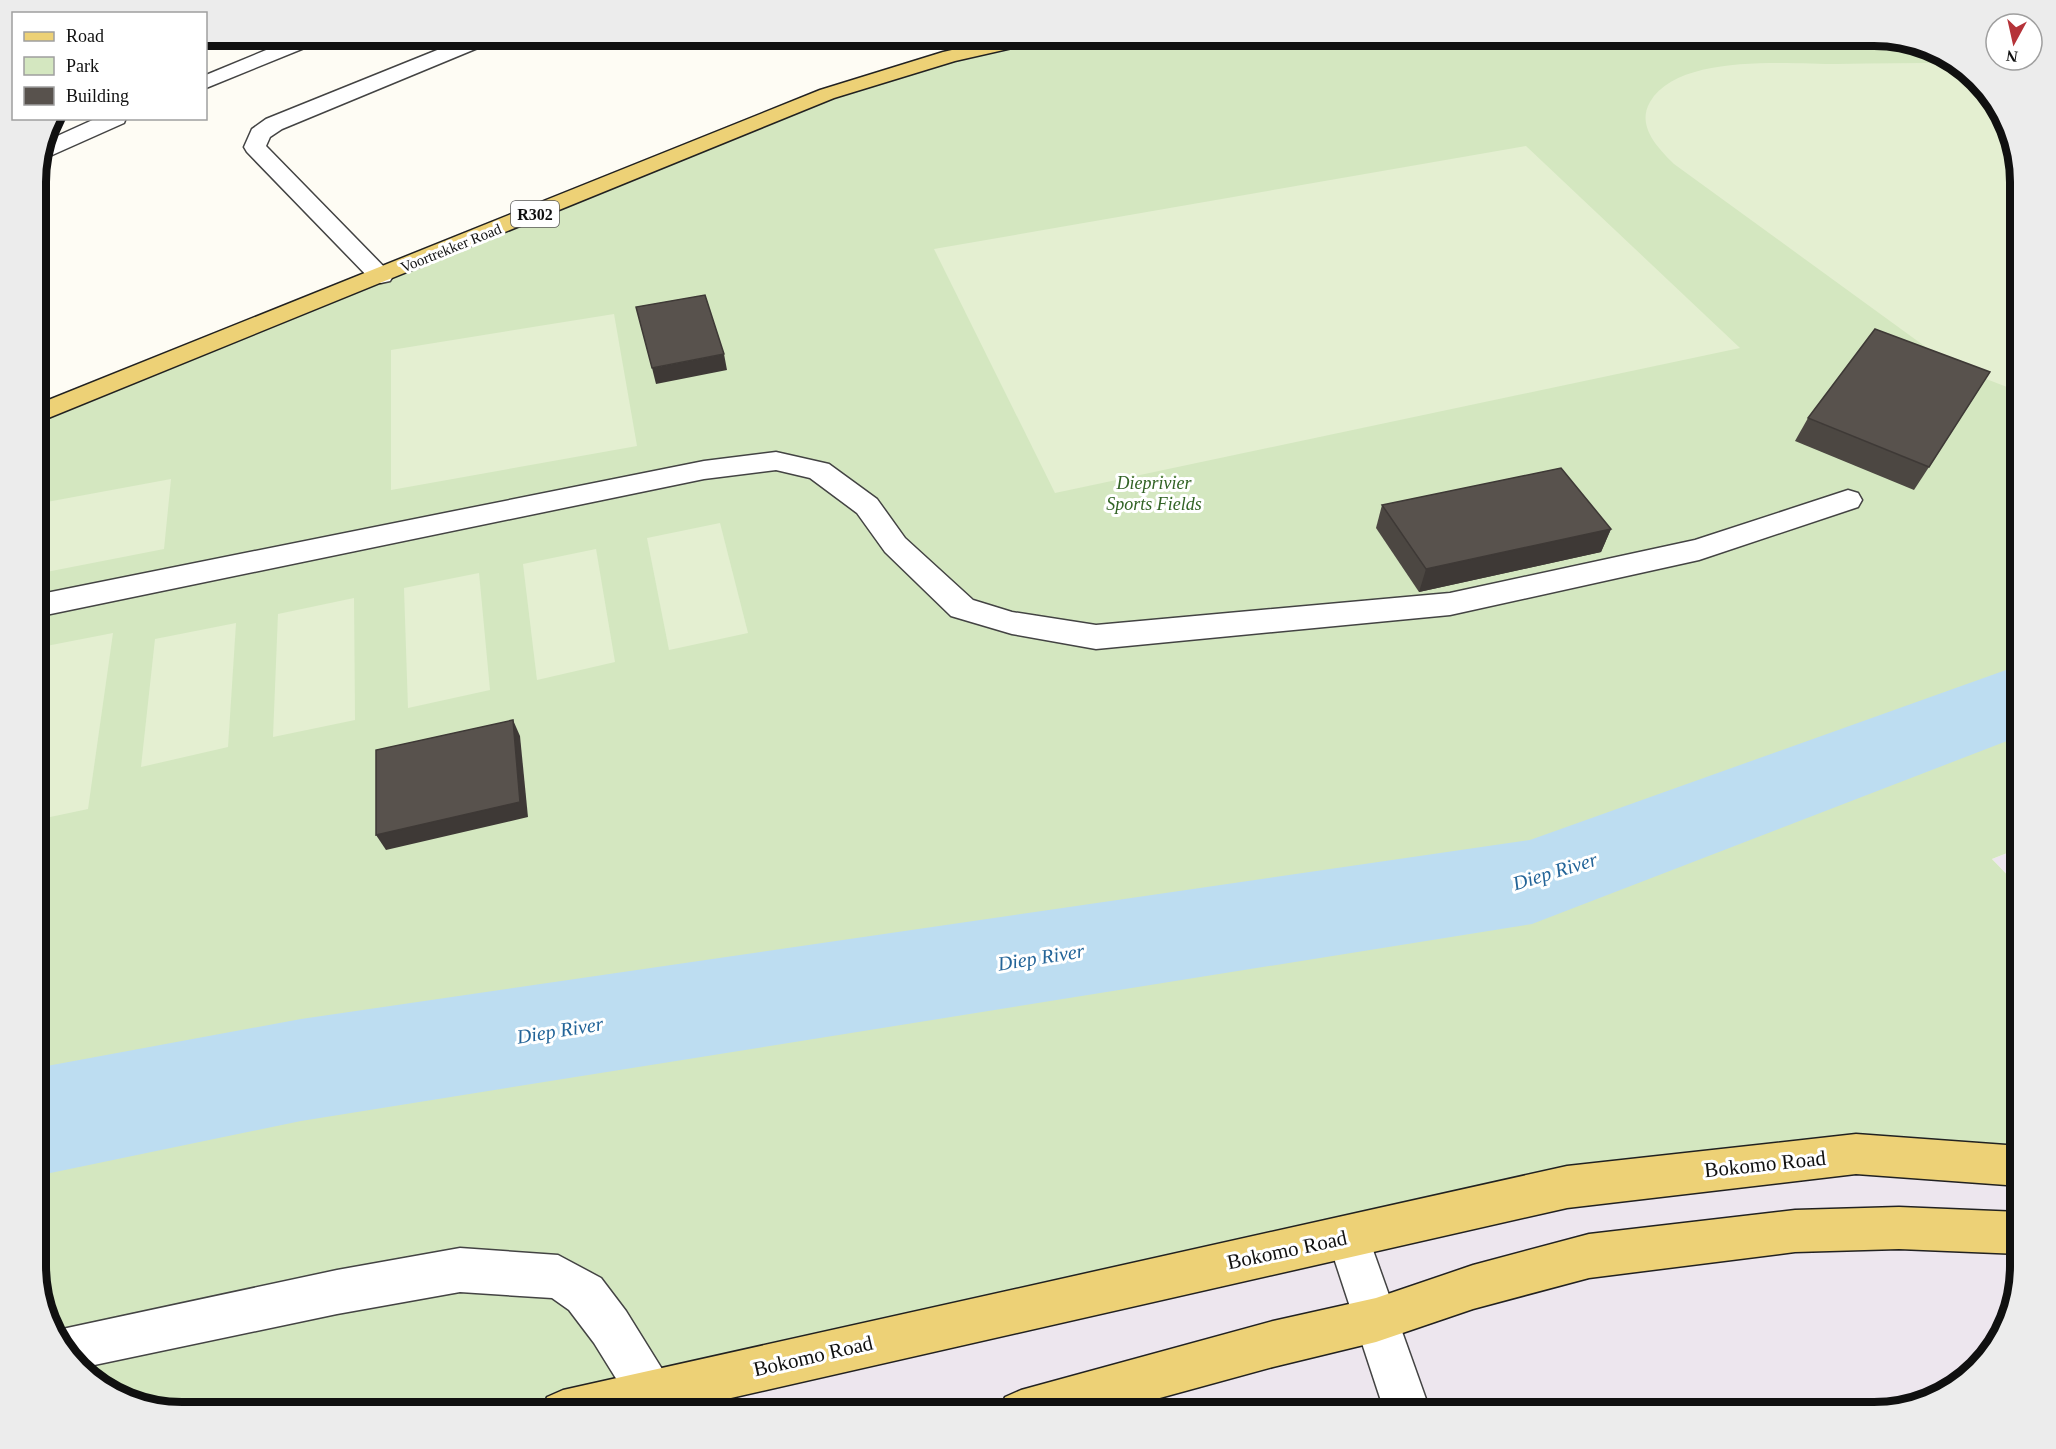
<svg xmlns="http://www.w3.org/2000/svg" width="2056" height="1449" font-family="'Times New Roman',serif">
<rect width="100%" height="100%" fill="#fefcf4"/>
<g fill="#ede6ee">
<polygon points="2020,848 2020,888 1992,859"/>
<polygon points="2020,1166 2020,1267 2012,1314 1990,1356 1939,1398 1874,1413 563,1413 1567,1187"/>
</g>
<polygon fill="#d4e7c0" points="1041,36 1874,36 1921,44 1963,66 2005,117 2020,182 2020,848 1992,859 2020,888 2020,1166 1762,1163 563,1413 182,1413 135,1405 93,1383 55,1340 36,1276 36,415 827,94"/>
<g fill="#e4efd1">
<path d="M1956,63L1963,66L2005,117L2020,182V392L1968,372L1934,353L1674,164C1658,148 1636,126 1650,102C1678,53 1789,64 1837,64C1876,63 1916,63 1956,63Z"/>
<polygon points="1526,146 1740,348 1055,493 934,249"/>
<polygon points="614,314 637,446 391,490 391,350"/>
<polygon points="171,479 164,549 36,574 36,504"/>
<polygon points="720,523 748,633 669,650 647,538"/>
<polygon points="596,549 615,662 537,680 523,564"/>
<polygon points="479,573 490,690 408,708 404,588"/>
<polygon points="354,598 355,720 273,737 278,614"/>
<polygon points="236,623 228,747 141,767 155,639"/>
<polygon points="113,633 88,809 36,820 36,648"/>
</g>
<g fill="none" stroke-linecap="round" stroke-linejoin="round">
<polygon fill="#bdddf1" fill-rule="evenodd" points="2020,665 2020,736 1532,924 301,1121 36,1176 36,1068 301,1019 1530,840"/>
<defs>
<g id="minor">
<polygon points="300,36 327,36 324,40 206,88 206,75"/>
<polygon points="472,36 500,36 497,40 282,129 270,137 266,146 393,276 390,281 381,283 372,281 247,152 244,147 252,129 266,119"/>
<polygon points="97,118 126,118 124,123 50,156 40,157 44,142"/>
<polygon points="776,452 829,464 877,499 905,538 973,600 1012,612 1096,625 1450,593 1695,540 1848,490 1858,493 1862,500 1858,507 1699,560 1450,615 1096,649 1012,634 951,616 885,552 857,513 810,478 776,470 704,479 36,617 36,595 704,461"/>
<polygon points="1348,1216 1363,1222 1431,1413 1385,1413 1327,1237 1333,1222"/>
<path d="M460,1248L558,1255L601,1278L626,1311L667,1377L674,1393L667,1409C656,1414 646,1414 635,1409L594,1343L569,1310L552,1298L460,1292L337,1314L80,1368L55,1340L53,1331L337,1270Z"/>
</g>
<g id="major">
<polygon points="1014,36 1051,36 1048,40 955,61 834,98 36,423 36,405 820,90 943,52"/>
<polygon points="1856,1134 2020,1146 2020,1186 1856,1174 1567,1208 665,1413 540,1413 547,1397 563,1390 1567,1166"/>
<polygon points="1899,1207 2020,1212 2020,1254 1899,1249 1795,1252 1589,1278 1473,1309 1376,1342 1273,1367 1105,1413 998,1413 1005,1397 1021,1390 1273,1321 1376,1298 1473,1265 1589,1234 1795,1210"/>
</g>
</defs>
<use href="#minor" stroke="#434343" stroke-width="3"/>
<use href="#major" stroke="#212121" stroke-width="3"/>
<use href="#minor" fill="#fff" fill-rule="evenodd"/>
<use href="#major" fill="#edd176" fill-rule="evenodd"/>
</g>
<g fill="#4c4742">
<polygon points="1808,418 1929,467 1914,490 1795,441"/>
<polygon points="1382,505 1611,529 1601,552 1419,592 1376,528"/>
</g>
<g fill="#3e3936">
<polygon points="724,354 727,370 656,384 652,368"/>
<polygon points="1611,529 1601,552 1419,592 1426,569"/>
<polygon points="513,720 520,736 528,817 386,850 376,835"/>
</g>
<g fill="#58524d" stroke="#3e3936" stroke-width="1.5">
<polygon points="705,295 724,354 652,368 636,307"/>
<polygon points="1875,329 1990,372 1929,467 1808,418"/>
<polygon points="1561,468 1611,529 1426,569 1382,505"/>
<polygon points="513,720 520,802 376,835 376,750"/>
</g>
<g text-anchor="middle" stroke-width="6" stroke-linejoin="round" paint-order="stroke">
<g font-size="15" fill="#101010" stroke="#fff">
<text transform="translate(451 248) rotate(-22)" y="5">Voortrekker Road</text>
</g>
<rect fill="#fff" stroke="#585858" stroke-width="1.5" x="511" y="201" width="48" height="26" rx="4.5"/>
<g font-size="16" font-weight="bold" fill="#101010">
<text x="535" y="220">R302</text>
</g>
<g font-size="18" font-style="italic" fill="#326325" stroke="#fff">
<text x="1154" y="489">Dieprivier<tspan x="1154" dy="21">Sports Fields</tspan></text>
</g>
<g font-size="20" font-style="italic" fill="#236498" stroke="#fff">
<text transform="translate(1555 871) rotate(-17)" y="7">Diep River</text>
<text transform="translate(1041 957) rotate(-9)" y="7">Diep River</text>
<text transform="translate(560 1030) rotate(-9)" y="7">Diep River</text>
</g>
<g font-size="21" fill="#101010" stroke="#fff">
<text transform="translate(1765 1164) rotate(-6)" y="7">Bokomo Road</text>
<text transform="translate(1287 1250) rotate(-12)" y="7">Bokomo Road</text>
<text transform="translate(813 1356) rotate(-13)" y="7">Bokomo Road</text>
</g>
</g>
<path d="M0 0H2056V1449H0ZM182 46H1874A136 136 0 0 1 2010 182V1266A136 136 0 0 1 1874 1402H182A136 136 0 0 1 46 1266V182A136 136 0 0 1 182 46Z" fill="#ececec" fill-rule="evenodd"/>
<path fill="none" stroke="#101010" stroke-width="8" d="M182 46H1874A136 136 0 0 1 2010 182V1266A136 136 0 0 1 1874 1402H182A136 136 0 0 1 46 1266V182A136 136 0 0 1 182 46Z"/>
<rect x="12" y="12" width="195" height="108" fill="#ffffff" stroke="#9f9f9f" stroke-width="1.5"/>
<rect x="24" y="32" width="30" height="9" fill="#edd176" stroke="#9f9f9f" stroke-width="1.5"/>
<text x="66" y="42" font-size="18" fill="#101010">Road</text>
<rect x="24" y="57" width="30" height="18" fill="#d4e7c0" stroke="#9f9f9f" stroke-width="1.5"/>
<text x="66" y="72" font-size="18" fill="#101010">Park</text>
<rect x="24" y="87" width="30" height="18" fill="#58524d" stroke="#9f9f9f" stroke-width="1.5"/>
<text x="66" y="102" font-size="18" fill="#101010">Building</text>
<g transform="translate(2014 42) rotate(188)"><circle r="28" fill="#ffffff" stroke="#9f9f9f" stroke-width="1.5"/>
<path d="M0-4.5L10 22L0 15L-10 22Z" fill="#b53339"/>
<text y="-9" font-size="16" font-weight="bold" text-anchor="middle" fill="#101010">N</text>
</g>
</svg>
